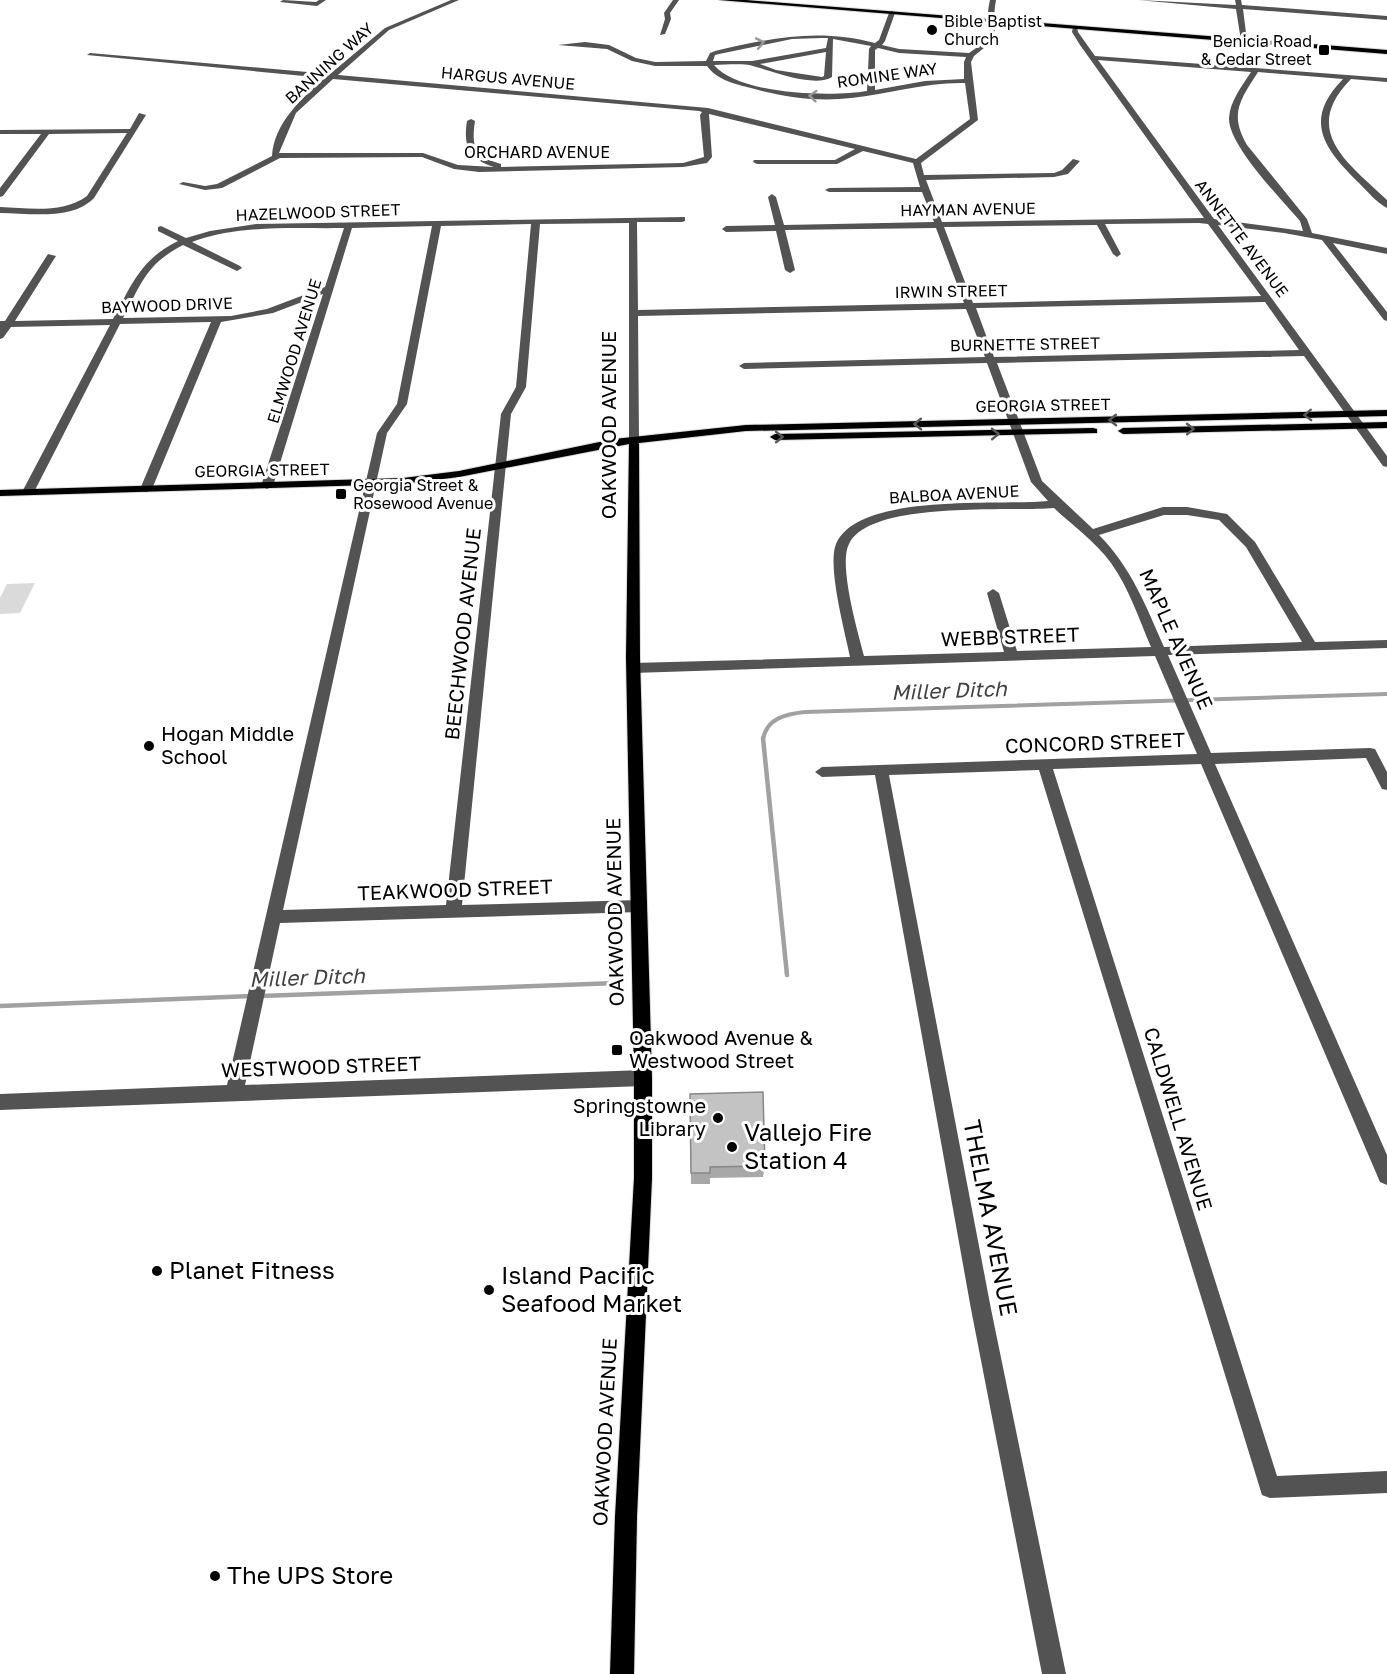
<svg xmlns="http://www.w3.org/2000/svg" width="1387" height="1674" font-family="'Golos Text',sans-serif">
<rect width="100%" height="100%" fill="#fff"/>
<polygon fill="#dadada" points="35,583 20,613 0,614 0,598 7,584"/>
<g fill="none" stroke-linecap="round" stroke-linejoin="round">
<path stroke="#a1a1a1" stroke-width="4" d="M763,739C767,718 786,714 805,712L1387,694"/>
<g stroke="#a1a1a1" stroke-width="4.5">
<polyline points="763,738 787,975"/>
<polyline points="261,996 617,983"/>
<polyline points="0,1006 252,996"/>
</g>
<defs>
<g id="major">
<polygon points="719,0 746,0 1387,50 1387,54"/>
<polygon points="1387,410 1387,416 746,431 639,443 640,658 652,1078 652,1178 637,1517 634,1674 610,1674 615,1517 634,1178 634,1078 626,658 629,444 459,477 403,484 0,496 0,490 403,478 459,471 614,439 746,425"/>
<polygon points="1387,422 1387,428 1123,434 1118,431 1123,428"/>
<polygon points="1093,428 1097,429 1097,433 775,440 770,437 775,434"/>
</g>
</defs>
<use href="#major" stroke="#dbdbdb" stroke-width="2"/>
<g fill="#535353" fill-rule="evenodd">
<polygon points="319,0 326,0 317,6 280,2 283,0 316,2"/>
<path d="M451,0H459L389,30L338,75L708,108L916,159L970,119L965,83C926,82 890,94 851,98C818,102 783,97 751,88C735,84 717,80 707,66H655L632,61L607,49L558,45L585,42L609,45L636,58L655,62L706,61L710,53L715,51C771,38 818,28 875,43L879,40L889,13L892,11L895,13L885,41L882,45L899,49L969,53L989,39C989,23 986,16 990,0H996C993,17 995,23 995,39L974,56L971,62L978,120L921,163L924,175L1054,173L1062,170L1073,159L1080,161L1068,174L1054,177L926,180L942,222L1204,218L1080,45L1072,32L1073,27H1077L1078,32L1095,56L1387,78V82L1351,79C1300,131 1348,163 1387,200V208C1377,203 1367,191 1359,183C1323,148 1303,120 1343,79L1258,72C1240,100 1229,114 1247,145L1307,219L1312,233L1387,248V254L1333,243L1387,312V321L1384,320L1322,240L1284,233L1218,225L1387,456V467L1383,466L1304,356L997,363L1042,481L1093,529L1163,507H1187L1227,514L1255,542L1315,642L1387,640V648L1168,655L1211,753L1370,748L1375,749L1387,772V790L1382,789L1366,758L1215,764L1387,1155V1185L1380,1182L1201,764L1053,769L1277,1476L1387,1471V1493L1270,1498L1262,1495L1039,770L889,775L991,1309L1066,1674H1042L971,1309L875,775L822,777L815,772L822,767L1197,754L1155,656L633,673L626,668L633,663L850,657C845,632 827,566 836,544C858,492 999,506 1048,501L1031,482L987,363L744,369L739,366L744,363L985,357L966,309L638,316L639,439L634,442L629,439V223L540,224L526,387L511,414L462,905L639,900L645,901L647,906L645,911L639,912L280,923L245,1085L643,1070L649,1072L652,1078L649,1084L643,1086L0,1110V1094L227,1085L377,433L397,404L432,226L352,228L273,486L267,489L261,486L323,294L273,313L221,322L152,489L146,492L140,489L211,322L120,324L34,492L32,494H24L22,492L110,325L11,327L3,338L0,339V321H5L48,254L56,256L15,321L113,319C132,284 141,259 178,241L158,231V227L161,226L186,238L210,231L256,224L685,217V221L682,222H637L638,310L964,303L936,228L785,230L795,270L790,273L785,270L776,231L726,232L722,229L726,226L775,225L768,197L772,194L776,197L784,225L934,222L922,192H829L825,190L829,188L920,187L913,163L863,151L837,164H757L753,162L754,160H835L855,149L709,114L712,157L707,163L683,167L479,172L454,169L422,157L280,158L222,188L205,190L179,184L183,182L205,186L217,184L272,156C274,123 302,98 325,78L87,55L90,53L330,74L385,28ZM822,38H828L826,48L752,61H713L715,55L719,54L792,39ZM833,39L871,46L869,49L867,91C832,97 739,95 714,65C726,65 742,63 753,66C771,71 815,88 832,77ZM878,48L899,53L966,57L964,62V79L925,81L875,90V50ZM826,52L824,76L822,77L776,70L760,64ZM1098,60L1251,72C1242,86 1230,101 1229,118C1228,145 1282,200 1300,221L1303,231L1214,219ZM333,79L699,111L702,112L700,115L704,157L683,163L501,167V164C475,156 471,148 475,121L471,119L467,121C463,146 469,159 494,167L458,165L423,153H279L296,113ZM1199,223L1208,224L1261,296L973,303L944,227L1097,225L1113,254L1117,257L1121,254L1105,224ZM531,224L516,387L501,414L446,905L283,910L387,433L407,404L441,226ZM344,228L325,287L267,309L231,316L123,318C141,284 146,264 183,245L237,271L242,268L240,266L192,242C239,224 294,229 344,228ZM1265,302L1299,350L994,357L976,308ZM1054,508C1073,526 1095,541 1111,563C1129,588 1139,619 1151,647L1017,651L999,593L993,589L987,593L1004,652L864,656C858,633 838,564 849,544C870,500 1010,512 1054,508ZM1164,515H1187L1219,520L1246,547L1302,642L1164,647C1146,606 1131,567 1099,535Z"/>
<polygon points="673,0 679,0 670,13 671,19 665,34 660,35 665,19 664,13"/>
<polygon points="1138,0 1236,5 1235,0 1241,0 1242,5 1387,16 1387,20 1243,9 1247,41 1244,43 1241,41 1236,9"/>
<path d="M139,113L146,115L94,198C72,221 29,213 0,213V207C28,208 63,214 87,196L127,133L49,134L3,196L0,197V188L41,134H0V130L130,129Z"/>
</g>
<use href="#major" fill="#000" fill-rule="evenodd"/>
</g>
<polygon fill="#a8a8a8" points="690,1094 765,1166 763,1177 710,1178 710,1184 691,1184"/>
<polygon fill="#c3c3c3" stroke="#888" stroke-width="1.5" points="763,1092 765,1166 710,1167 710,1173 691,1173 690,1094"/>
<defs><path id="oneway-chevron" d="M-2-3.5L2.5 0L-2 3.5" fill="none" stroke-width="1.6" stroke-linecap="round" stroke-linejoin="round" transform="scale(1.5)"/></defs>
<g stroke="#989898">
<use href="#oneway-chevron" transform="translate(760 43) rotate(-11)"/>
<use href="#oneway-chevron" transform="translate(813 96) rotate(-175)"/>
</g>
<g stroke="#595959">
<use href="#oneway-chevron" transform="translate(1308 415) rotate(178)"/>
<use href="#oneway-chevron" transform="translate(1113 420) rotate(179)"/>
<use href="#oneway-chevron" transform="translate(918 424) rotate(179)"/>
<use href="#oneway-chevron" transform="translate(1190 429) rotate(-1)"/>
<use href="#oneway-chevron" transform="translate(995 434) rotate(-1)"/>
<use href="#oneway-chevron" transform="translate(779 437)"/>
</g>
<g fill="#000" stroke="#fff" stroke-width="2">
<circle cx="932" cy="30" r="6"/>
<rect x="1318" y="44" width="12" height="12" rx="3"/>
<rect x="335" y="488" width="12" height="12" rx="3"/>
<circle cx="149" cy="746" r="6"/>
<rect x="611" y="1044" width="12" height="12" rx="3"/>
<circle cx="718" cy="1118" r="6"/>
<circle cx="732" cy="1147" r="6"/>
<circle cx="157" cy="1271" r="6"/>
<circle cx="489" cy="1290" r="6"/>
<circle cx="215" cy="1576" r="6"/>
</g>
<g text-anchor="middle" stroke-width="6" stroke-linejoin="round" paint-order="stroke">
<g font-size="16" fill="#000" stroke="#fff" text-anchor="start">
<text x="944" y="27">Bible Baptist<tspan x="944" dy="18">Church</tspan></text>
<text x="1312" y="47" text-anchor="end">Benicia Road<tspan x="1312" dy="18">&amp; Cedar Street</tspan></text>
<text x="353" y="491">Georgia Street &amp;<tspan x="353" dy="18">Rosewood Avenue</tspan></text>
</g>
<g font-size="16" fill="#000" stroke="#fff">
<text transform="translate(329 63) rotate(-42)" y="6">BANNING WAY</text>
<text transform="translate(887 75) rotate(-8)" y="6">ROMINE WAY</text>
<text transform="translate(508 78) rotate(5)" y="6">HARGUS AVENUE</text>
<text x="537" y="158">ORCHARD AVENUE</text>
<text transform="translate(968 209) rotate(-1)" y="6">HAYMAN AVENUE</text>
<text transform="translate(318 212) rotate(-2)" y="6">HAZELWOOD STREET</text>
<text transform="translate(1242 238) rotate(53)" y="6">ANNETTE AVENUE</text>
<text transform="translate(951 291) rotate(-1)" y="6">IRWIN STREET</text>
<text transform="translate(167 305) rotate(-2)" y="6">BAYWOOD DRIVE</text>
<text transform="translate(1025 344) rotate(-1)" y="6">BURNETTE STREET</text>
<text transform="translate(294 351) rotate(-73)" y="6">ELMWOOD AVENUE</text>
<text transform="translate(1043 405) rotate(-1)" y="6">GEORGIA STREET</text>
<text transform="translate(262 470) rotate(-1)" y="6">GEORGIA STREET</text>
<text transform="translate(954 494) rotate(-3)" y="6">BALBOA AVENUE</text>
</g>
<g font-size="20" fill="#000" stroke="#fff">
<text transform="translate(609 425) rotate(-90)" y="7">OAKWOOD AVENUE</text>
<text transform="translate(463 634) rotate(-84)" y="7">BEECHWOOD AVENUE</text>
<text transform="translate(1010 637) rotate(-2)" y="7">WEBB STREET</text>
<text transform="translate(1176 639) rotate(66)" y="7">MAPLE AVENUE</text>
<text transform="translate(1095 743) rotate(-2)" y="7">CONCORD STREET</text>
<text transform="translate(455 890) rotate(-2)" y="7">TEAKWOOD STREET</text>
<text transform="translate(615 912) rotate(-91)" y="7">OAKWOOD AVENUE</text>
<text transform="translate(321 1067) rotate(-2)" y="7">WESTWOOD STREET</text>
<text transform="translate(1178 1119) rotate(73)" y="7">CALDWELL AVENUE</text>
<text transform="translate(605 1432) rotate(-87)" y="7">OAKWOOD AVENUE</text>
</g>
<g font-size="20" fill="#000" stroke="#fff" text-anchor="start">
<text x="161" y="741">Hogan Middle<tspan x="161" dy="23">School</tspan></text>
<text x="629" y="1045">Oakwood Avenue &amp;<tspan x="629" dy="23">Westwood Street</tspan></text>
<text x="706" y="1113" text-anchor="end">Springstowne<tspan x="706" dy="23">Library</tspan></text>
</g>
<g font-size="21" font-style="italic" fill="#424242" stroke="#fff">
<text transform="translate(949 691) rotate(-2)" y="7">Miller Ditch</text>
<text transform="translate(307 978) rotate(-2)" y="7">Miller Ditch</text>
</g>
<g font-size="24" fill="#000" stroke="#fff" text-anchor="start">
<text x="744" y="1141">Vallejo Fire<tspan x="744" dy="28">Station 4</tspan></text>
<text x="169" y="1279">Planet Fitness</text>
<text x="501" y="1284">Island Pacific<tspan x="501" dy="28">Seafood Market</tspan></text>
<text x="227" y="1584">The UPS Store</text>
</g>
<g font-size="24" fill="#000" stroke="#fff">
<text transform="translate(990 1218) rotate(79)" y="8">THELMA AVENUE</text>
</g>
</g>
</svg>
